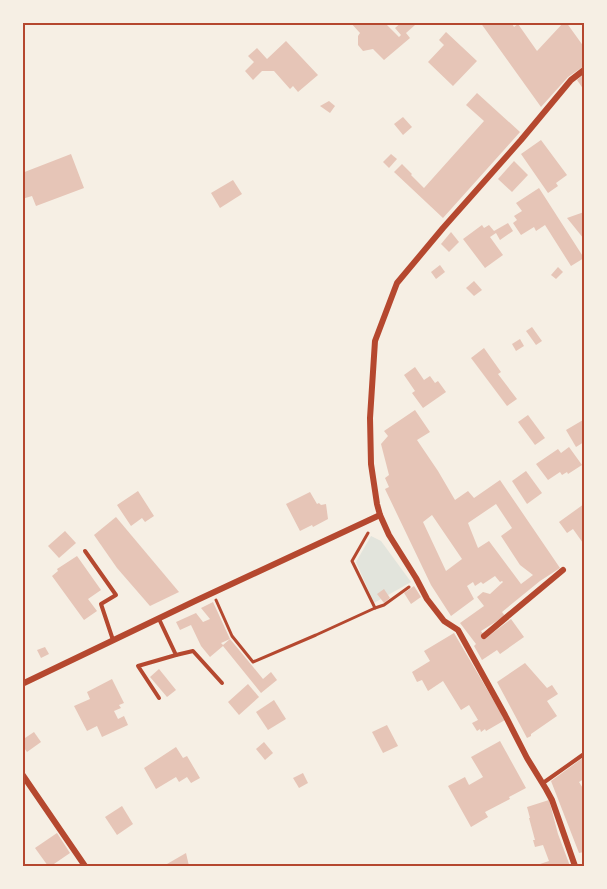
<svg xmlns="http://www.w3.org/2000/svg" width="607" height="889" font-family="Mulish,sans-serif">
<rect width="100%" height="100%" fill="#f6efe4"/>
<polygon fill="#e2e4dc" points="371,536 381,541 411,582 374,603 356,562"/>
<g fill="#e6c5b7" fill-rule="evenodd">
<polygon points="350,22 384,22 399,37 401,35 395,28 402,22 413,22 415,25 406,33 410,38 384,60 373,49 363,51 358,45 358,36 360,33"/>
<polygon points="480,22 511,22 514,27 518,24 537,51 564,22 566,22 584,47 584,66 568,77 541,107"/>
<polygon points="446,32 477,61 453,86 428,62 444,45 439,40"/>
<polygon points="286,41 318,75 298,92 293,86 290,89 274,71 262,71 253,80 245,71 254,62 248,56 257,48 267,59"/>
<polygon points="584,74 584,90 577,80"/>
<polygon points="477,93 520,132 443,218 394,172 402,164 412,174 411,175 424,188 484,121 466,105"/>
<polygon points="329,101 335,106 330,113 320,106"/>
<polygon points="403,117 412,127 403,135 394,124"/>
<polygon points="541,140 567,175 556,183 558,186 548,193 521,154"/>
<polygon points="71,154 84,188 36,206 32,196 22,199 22,173"/>
<polygon points="391,154 397,159 389,168 383,162"/>
<polygon points="514,161 528,175 512,192 498,179"/>
<polygon points="233,180 242,194 220,208 211,193"/>
<polygon points="539,188 584,258 571,266 545,225 536,231 534,227 521,235 513,223 517,220 514,216 522,211 516,203"/>
<polygon points="584,212 584,239 567,218"/>
<polygon points="508,223 513,231 500,240 496,233 490,237 503,255 485,268 463,239 482,225 484,228 489,225 494,231"/>
<polygon points="451,232 459,242 449,252 441,244"/>
<polygon points="440,265 445,272 436,279 431,272"/>
<polygon points="558,267 563,272 556,279 551,275"/>
<polygon points="474,281 482,290 474,296 466,288"/>
<polygon points="532,327 542,341 536,345 526,331"/>
<polygon points="520,339 524,346 516,351 512,344"/>
<polygon points="484,348 501,372 498,374 517,399 507,406 471,358"/>
<polygon points="415,367 424,380 430,376 435,383 438,381 446,392 423,408 412,393 415,391 404,375"/>
<path d="M415,410L430,432L417,440L438,471L455,500L468,491L474,498L500,480L560,568L540,581L502,612L505,616L481,631L486,638L511,619L524,637L500,654L497,650L482,660L474,646L476,644L460,623L484,606L477,597L483,592L490,594L503,582L502,581L500,582L495,576L483,584L481,582L475,586L473,582L467,586L474,599L451,616L431,585L385,489L389,487L385,478L389,475L381,444L388,436L384,431ZM496,504L512,528L501,536L520,565L533,575L521,584L489,541L478,548L468,523ZM432,515L462,559L446,571L423,522Z"/>
<polygon points="528,415 545,438 535,445 518,422"/>
<polygon points="583,420 584,442 576,447 566,430"/>
<polygon points="569,447 582,465 568,474 567,472 562,475 560,472 548,480 536,464 558,449 561,453"/>
<polygon points="526,471 542,493 527,504 512,481"/>
<polygon points="138,491 154,516 145,522 142,518 131,526 117,505"/>
<polygon points="310,492 317,504 319,503 321,505 326,504 328,519 313,527 312,525 300,531 286,504"/>
<polygon points="584,504 584,542 583,543 573,529 567,533 559,522"/>
<polygon points="116,517 179,592 150,606 117,568 94,535"/>
<polygon points="65,531 76,543 59,558 48,546"/>
<polygon points="77,556 101,590 88,599 97,611 84,620 52,576 58,571 57,569"/>
<polygon points="414,586 421,597 411,604 404,593"/>
<polygon points="384,589 390,598 384,603 377,594"/>
<polygon points="213,602 230,639 221,643 223,645 230,639 263,679 271,672 277,680 261,693 223,646 210,657 201,646 191,625 180,630 176,622 196,613 203,622 210,619 201,608"/>
<polygon points="454,633 505,720 486,731 485,729 481,732 480,729 477,731 472,723 478,720 469,705 461,710 443,681 428,691 422,680 417,682 412,672 430,661 424,651"/>
<polygon points="45,647 49,654 41,658 37,650"/>
<polygon points="525,663 547,688 552,685 558,694 547,701 557,716 531,734 531,736 527,738 497,682"/>
<polygon points="159,669 176,690 167,697 150,677"/>
<polygon points="112,679 124,703 119,705 121,708 114,711 118,719 124,716 128,725 102,737 97,726 87,731 74,706 90,699 87,692"/>
<polygon points="248,684 259,697 239,715 228,702"/>
<polygon points="274,700 286,719 268,730 256,712"/>
<polygon points="387,725 398,746 383,753 372,732"/>
<polygon points="34,732 41,742 27,752 22,745 22,740"/>
<polygon points="500,741 526,788 509,797 510,799 485,812 488,817 471,827 448,786 465,777 469,785 483,777 471,757"/>
<polygon points="264,742 273,753 265,760 256,749"/>
<polygon points="176,747 183,758 187,756 200,778 191,783 187,777 179,782 176,777 156,789 144,768"/>
<polygon points="584,757 584,779 579,782 584,790 584,852 579,853 551,781"/>
<polygon points="303,773 308,783 299,788 293,778"/>
<polygon points="549,800 558,834 570,866 534,866 549,861 543,845 535,847 533,840 535,840 529,818 530,818 527,807"/>
<polygon points="122,806 133,824 117,835 105,817"/>
<polygon points="57,833 70,853 51,866 48,866 35,848"/>
<polygon points="186,853 189,866 168,866 167,864"/>
</g>
<g fill="none" stroke-linecap="round" stroke-linejoin="round">
<g stroke="#b5482f" stroke-width="3">
<polyline points="216,600 232,636 253,662 316,635 375,608 352,561 368,533"/>
<polyline points="375,608 384,605 409,587"/>
</g>
<g stroke="#b5482f" stroke-width="4">
<polyline points="85,551 116,595 101,604 113,640"/>
<polyline points="159,619 176,655 193,651 222,683"/>
<polyline points="159,698 138,666 176,655"/>
<polyline points="543,783 584,754"/>
</g>
<g stroke="#b5482f" stroke-width="6">
<polyline points="484,636 563,570"/>
<polyline points="22,684 195,601 380,515"/>
<polyline points="22,774 85,866"/>
<polyline points="575,866 552,800 546,789 527,758 505,715 458,630 444,621 427,599 416,578 389,535 380,515 377,504 371,464 370,418 375,341 397,283 443,228 521,140 571,80 584,70"/>
</g>
</g>
<rect width="607" height="889" fill="none" stroke="#f6efe4" stroke-width="48"/>
<rect x="24" y="24" width="559" height="841" fill="none" stroke="#b5482f" stroke-width="2"/>
</svg>
